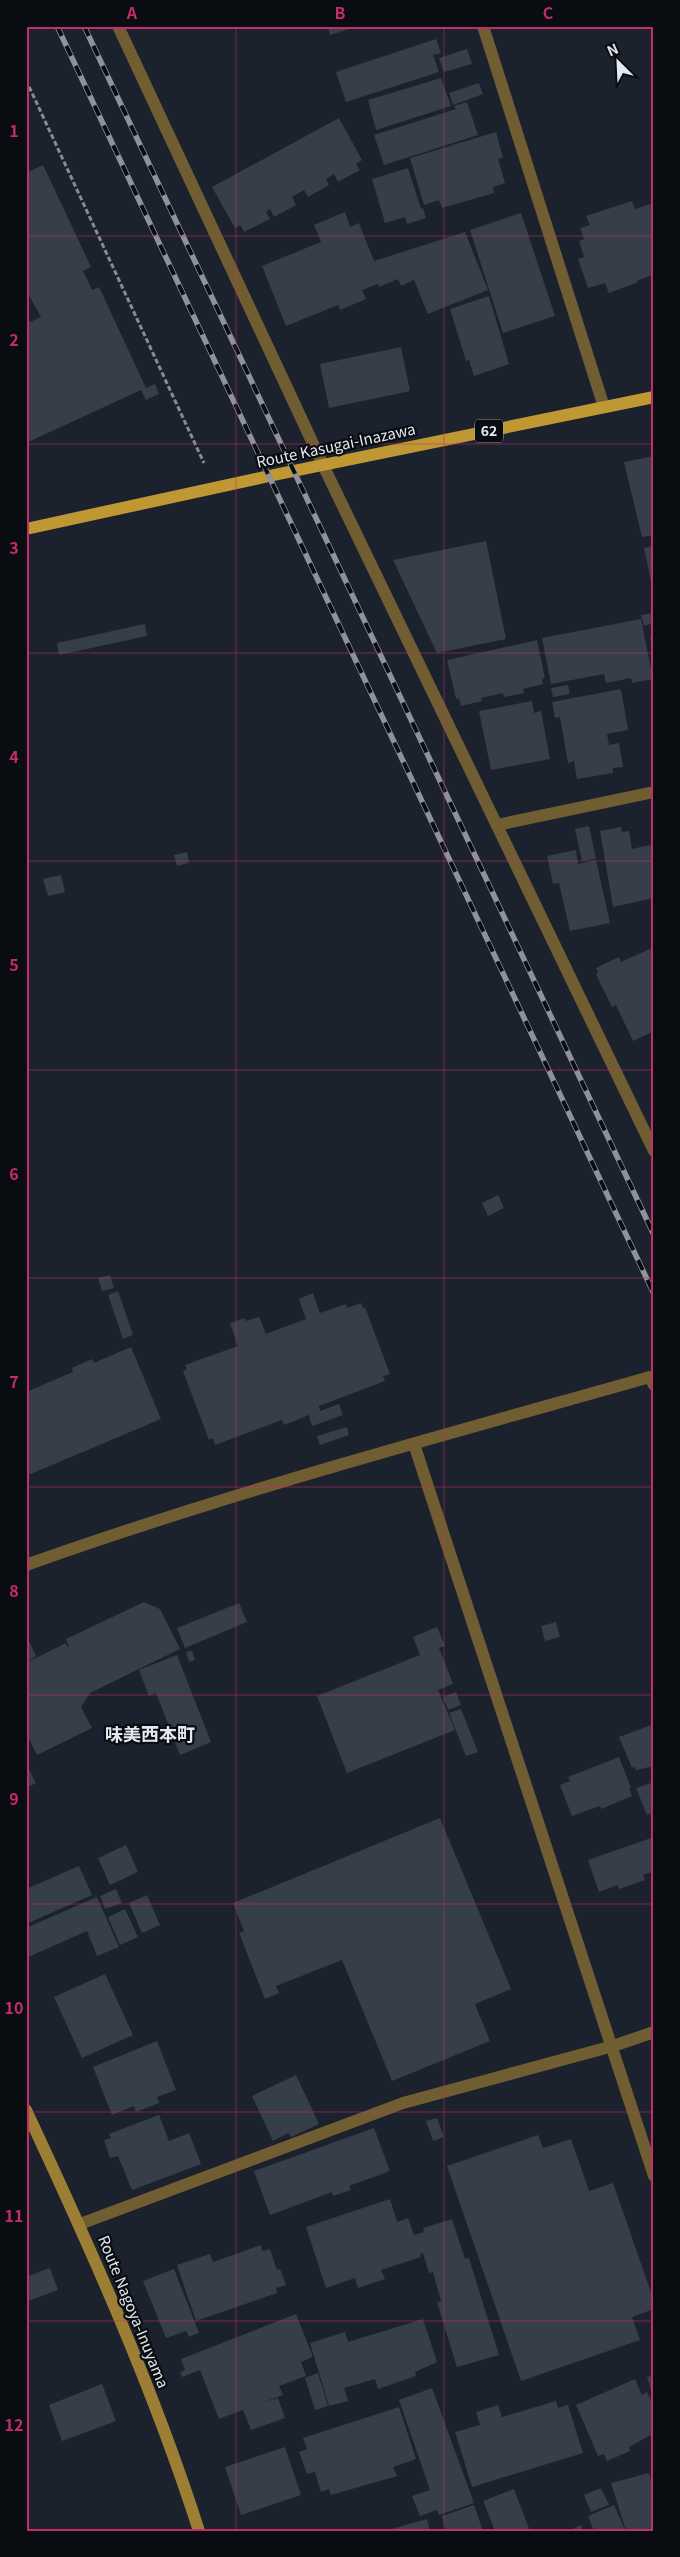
<svg xmlns="http://www.w3.org/2000/svg" width="680" height="2557" font-family="Georgia,'Noto Sans JP',serif">
<rect width="100%" height="100%" fill="#1c222d"/>
<g fill="#363e49">
<polygon points="324,26 355,26 355,27 330,35 328,28 325,29"/>
<polygon points="436,39 441,53 433,55 439,72 346,102 336,72"/>
<polygon points="467,49 472,64 444,72 439,58"/>
<polygon points="441,78 451,106 376,130 368,100"/>
<polygon points="479,83 483,94 453,105 449,93"/>
<polygon points="467,102 478,135 384,165 374,135 456,109 454,106"/>
<polygon points="339,118 362,160 356,164 360,170 338,182 334,174 326,179 329,185 308,197 304,190 292,197 296,205 274,217 270,209 266,212 270,219 244,232 240,225 235,228 212,187"/>
<polygon points="496,132 503,158 498,159 505,183 493,187 494,193 442,208 439,200 424,205 410,158"/>
<polygon points="43,165 91,267 83,271 92,290 99,287 146,388 155,384 159,394 146,400 141,390 26,443 26,324 41,317 26,290 26,173"/>
<polygon points="408,168 421,209 423,208 426,218 407,224 405,217 385,223 372,179"/>
<polygon points="632,201 635,209 654,203 654,273 652,275 637,281 638,282 609,293 605,283 588,288 578,259 584,257 579,241 584,239 580,228 590,225 586,216"/>
<polygon points="345,212 350,227 359,223 374,261 465,232 488,290 428,314 414,280 401,286 398,279 379,287 378,284 362,290 366,299 340,310 338,305 286,326 262,266 321,242 314,225"/>
<polygon points="521,213 555,316 503,333 470,230"/>
<polygon points="489,296 509,364 474,376 469,360 466,361 450,309"/>
<polygon points="401,347 410,391 329,408 320,364"/>
<polygon points="654,456 654,535 642,537 624,462"/>
<polygon points="486,541 506,639 437,653 393,560"/>
<polygon points="654,546 654,591 653,591 644,548"/>
<polygon points="654,613 654,623 644,626 641,615"/>
<polygon points="641,619 653,679 632,683 631,678 606,683 604,674 551,684 542,638"/>
<polygon points="145,624 147,636 59,655 57,643"/>
<polygon points="650,636 654,636 654,653 653,653"/>
<polygon points="537,640 545,678 542,679 543,684 523,689 524,693 504,697 503,693 481,698 482,701 461,706 459,698 456,699 447,660"/>
<polygon points="568,685 570,694 553,697 551,688"/>
<polygon points="621,689 628,730 607,734 609,745 619,743 623,767 613,768 613,773 577,779 574,761 568,763 560,717 555,718 552,702"/>
<polygon points="532,701 534,713 541,711 550,759 491,770 479,711"/>
<polygon points="589,826 596,859 582,861 575,829"/>
<polygon points="621,827 622,832 629,831 632,849 654,844 654,898 613,907 600,831"/>
<polygon points="576,850 578,864 596,860 610,923 570,931 559,883 553,884 547,856"/>
<polygon points="187,852 189,863 177,866 174,855"/>
<polygon points="61,875 65,892 48,896 43,879"/>
<polygon points="654,947 654,1031 633,1041 616,1005 612,1007 596,974 598,972 596,968 619,957 621,962"/>
<polygon points="498,1195 504,1208 488,1216 482,1203"/>
<polygon points="110,1275 114,1288 102,1291 98,1278"/>
<polygon points="118,1291 133,1335 123,1339 108,1295"/>
<polygon points="313,1293 320,1313 346,1304 347,1308 361,1303 363,1308 365,1307 390,1374 383,1376 385,1381 319,1406 320,1411 339,1404 343,1415 312,1426 309,1415 284,1425 282,1420 215,1445 213,1438 209,1440 183,1371 187,1369 185,1365 238,1346 230,1323 245,1318 246,1321 259,1317 266,1334 306,1319 299,1299"/>
<polygon points="131,1347 161,1419 26,1476 26,1392 73,1372 72,1368 92,1359 94,1363"/>
<polygon points="347,1427 349,1435 320,1445 317,1436"/>
<polygon points="144,1602 160,1609 180,1649 90,1693 81,1707 92,1728 37,1755 26,1733 26,1635 36,1656 28,1662 66,1643 67,1647 69,1646 66,1639"/>
<polygon points="239,1603 247,1622 185,1648 177,1628"/>
<polygon points="556,1622 560,1637 545,1641 541,1626"/>
<polygon points="437,1627 445,1646 439,1648 453,1684 438,1690 455,1730 347,1773 317,1696 420,1655 413,1637"/>
<polygon points="192,1651 195,1660 189,1662 186,1652"/>
<polygon points="177,1655 211,1742 180,1755 156,1693 149,1696 139,1670"/>
<polygon points="456,1692 461,1705 448,1710 443,1697"/>
<polygon points="461,1709 478,1752 466,1756 449,1713"/>
<polygon points="654,1724 654,1766 636,1770 635,1767 632,1768 619,1737"/>
<polygon points="619,1757 631,1788 629,1789 632,1796 601,1809 600,1806 572,1816 560,1785 570,1781 568,1777"/>
<polygon points="26,1764 36,1783 26,1788"/>
<polygon points="654,1782 654,1812 647,1815 636,1788"/>
<polygon points="440,1818 511,1989 475,2004 490,2041 392,2081 342,1960 276,1986 279,1993 265,1999 239,1933 244,1931 233,1903"/>
<polygon points="654,1837 654,1871 643,1875 645,1880 619,1889 617,1885 599,1892 588,1860"/>
<polygon points="126,1845 138,1872 110,1885 98,1858"/>
<polygon points="79,1866 92,1895 26,1924 26,1889"/>
<polygon points="116,1889 122,1903 105,1909 100,1896"/>
<polygon points="147,1895 160,1925 142,1933 129,1903"/>
<polygon points="97,1897 119,1947 97,1956 87,1931 26,1958 26,1928"/>
<polygon points="125,1909 138,1937 120,1945 108,1917"/>
<polygon points="105,1974 133,2035 82,2058 54,1997"/>
<polygon points="157,2041 176,2090 157,2097 159,2103 136,2112 134,2106 112,2115 93,2067"/>
<polygon points="296,2075 319,2124 291,2137 288,2133 273,2141 252,2096"/>
<polygon points="159,2115 169,2141 189,2133 201,2164 132,2190 118,2156 110,2158 104,2140 111,2138 109,2134"/>
<polygon points="437,2118 444,2137 433,2141 426,2121"/>
<polygon points="374,2128 390,2171 349,2186 351,2190 333,2196 332,2192 270,2215 254,2171"/>
<polygon points="538,2135 543,2148 571,2139 589,2191 613,2183 654,2301 654,2309 632,2317 640,2340 521,2381 447,2166"/>
<polygon points="390,2199 397,2222 408,2218 414,2235 424,2232 423,2228 452,2219 465,2259 469,2258 499,2355 457,2367 437,2302 441,2301 433,2272 429,2273 423,2253 420,2254 421,2257 381,2270 385,2279 358,2288 355,2278 326,2288 306,2227"/>
<polygon points="261,2245 262,2251 270,2249 277,2270 280,2269 286,2285 276,2288 277,2293 196,2321 177,2265 210,2254 213,2262"/>
<polygon points="50,2268 58,2290 28,2301 26,2277"/>
<polygon points="174,2269 199,2333 189,2337 186,2331 166,2338 143,2281"/>
<polygon points="296,2314 313,2357 301,2362 306,2376 279,2386 283,2395 264,2402 278,2398 285,2418 251,2430 243,2410 219,2419 200,2370 182,2377 180,2372 185,2370 181,2359"/>
<polygon points="423,2319 437,2362 415,2372 416,2376 378,2389 375,2379 344,2388 348,2401 329,2406 310,2343 345,2332 348,2342"/>
<polygon points="318,2373 328,2406 315,2410 305,2378"/>
<polygon points="654,2375 654,2396 653,2396 647,2377"/>
<polygon points="635,2379 642,2395 647,2392 654,2407 654,2433 629,2447 630,2451 607,2461 604,2454 598,2456 576,2405"/>
<polygon points="102,2384 116,2421 62,2441 49,2405"/>
<polygon points="432,2388 474,2503 439,2515 437,2510 420,2516 412,2496 430,2490 399,2400"/>
<polygon points="556,2401 558,2408 568,2405 583,2453 472,2487 455,2432 480,2425 476,2412 498,2405 502,2417"/>
<polygon points="399,2407 416,2459 393,2467 397,2476 331,2495 329,2489 321,2492 315,2472 307,2474 299,2452 307,2449 303,2438"/>
<polygon points="285,2447 301,2495 241,2515 225,2467"/>
<polygon points="649,2473 654,2492 654,2531 626,2531 611,2483"/>
<polygon points="601,2488 609,2505 591,2512 584,2495"/>
<polygon points="514,2489 530,2531 495,2531 483,2501"/>
<polygon points="474,2505 483,2531 446,2531 442,2516"/>
<polygon points="614,2505 625,2530 594,2531 588,2516"/>
<polygon points="427,2519 430,2531 388,2531 388,2530"/>
<polygon points="581,2525 583,2531 568,2531"/>
</g>
<g fill="none" stroke-linecap="round" stroke-linejoin="round">
<polyline stroke="#868b94" stroke-width="3" stroke-dasharray="5 2.5" stroke-linecap="butt" points="26,80 204,463"/>
<g stroke="#705e32" stroke-width="12">
<polyline points="118,26 323,465 654,1151"/>
<polyline points="483,26 604,407"/>
<polyline points="497,825 654,792"/>
<polyline points="414,1444 654,2176"/>
<path d="M26,1565C231,1492 441,1436 650,1377L654,1385"/>
<polyline points="80,2224 403,2103 613,2046 654,2032"/>
</g>
<path stroke="#9c7f35" stroke-width="12" d="M26,2110C90,2247 153,2387 199,2531"/>
<polyline stroke="#bf9834" stroke-width="12" points="26,529 269,476 654,397"/>
<defs>
<g id="rail">
<polyline points="57,26 654,1294"/>
<polyline points="84,26 654,1235"/>
</g>
</defs>
<use href="#rail" stroke="#8d929b" stroke-width="5.5"/>
<use href="#rail" stroke="#090c11" stroke-width="4" stroke-dasharray="11" stroke-linecap="butt"/>
</g>
<path fill="none" stroke="#c52d6a" stroke-width="1" stroke-opacity="0.55" d="M236,26V2531M444,26V2531M26,236H654M26,444H654M26,653H654M26,861H654M26,1070H654M26,1278H654M26,1487H654M26,1695H654M26,1904H654M26,2112H654M26,2321H654"/>
<g text-anchor="middle" stroke-width="4.5" stroke-linejoin="round" paint-order="stroke">
<rect fill="#090c11" stroke="#a2a6ad" stroke-width="1" x="475" y="419.5" width="28" height="23" rx="4"/>
<g font-size="14" font-weight="bold" fill="#e4e8f0">
<text x="489" y="436">62</text>
</g>
<g font-size="15" fill="#e4e8f0" stroke="#090c11">
<text transform="translate(336 446) rotate(-12)" y="5">Route Kasugai-Inazawa</text>
<text transform="translate(133 2312) rotate(68)" y="5">Route Nagoya-Inuyama</text>
</g>
<g font-size="18" font-weight="bold" fill="#e4e8f0" stroke="#090c11">
<text x="150" y="1741">味美西本町</text>
</g>
</g>
<rect width="680" height="2557" fill="none" stroke="#090c11" stroke-width="55"/>
<g transform="translate(618 62) rotate(336)" stroke="#090c11" stroke-width="4" paint-order="stroke">
<path d="M0-4L9 19L0 12L-9 19Z" fill="#e4e8f0"/>
<text y="-8" font-size="14" font-weight="bold" text-anchor="middle" fill="#e4e8f0">N</text>
</g>
<rect x="28" y="28" width="624" height="2502" fill="none" stroke="#c52d6a" stroke-width="2"/>
<g font-size="16" text-anchor="middle" font-weight="bold" fill="#c52d6a">
<text x="132" y="19">A</text>
<text x="340" y="19">B</text>
<text x="548" y="19">C</text>
<text x="14" y="137">1</text>
<text x="14" y="346">2</text>
<text x="14" y="554">3</text>
<text x="14" y="763">4</text>
<text x="14" y="971">5</text>
<text x="14" y="1180">6</text>
<text x="14" y="1388">7</text>
<text x="14" y="1597">8</text>
<text x="14" y="1805">9</text>
<text x="14" y="2014">10</text>
<text x="14" y="2222">11</text>
<text x="14" y="2431">12</text>
</g>
</svg>
